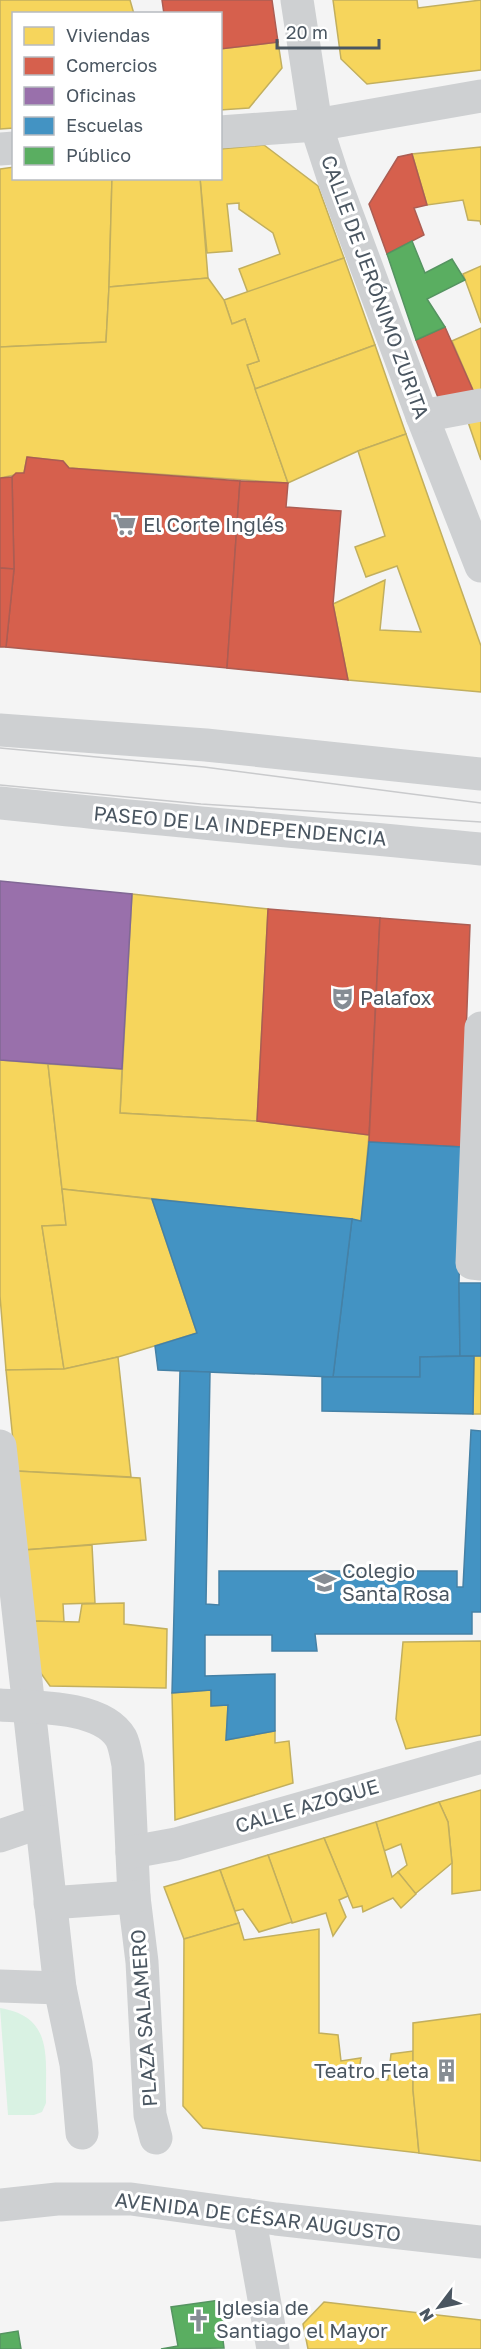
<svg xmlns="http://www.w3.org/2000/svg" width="481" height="2349" font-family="'Golos Text',sans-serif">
<rect width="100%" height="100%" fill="#f4f4f4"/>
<path fill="#d9f2e3" d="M0,2008C55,2017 45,2059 46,2103L42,2112L34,2115H8Z"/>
<g fill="#f6d55c" stroke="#c2af5e" stroke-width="1.5">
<polygon points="0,0 130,0 134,14 14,14 14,128 0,129"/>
<polygon points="333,0 417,0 418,8 481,0 481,70 367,84 341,59"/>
<polygon points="278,42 282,68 249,108 220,110 220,49"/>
<polygon points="264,145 318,186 344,258 248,293 239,269 280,254 273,233 239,209 239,203 227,204 232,251 207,253 200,178 220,178 220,149"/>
<polygon points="481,147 481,225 480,221 468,220 463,200 427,205 412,154"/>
<polygon points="14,167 14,178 112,178 109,287 106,342 0,347 0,169"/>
<polygon points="112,178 200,178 208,278 109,287"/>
<polygon points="344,258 375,345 255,389 247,365 259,361 245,319 232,324 224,300"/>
<polygon points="481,266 481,323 463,274"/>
<polygon points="208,278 224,300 232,324 245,319 259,361 247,365 288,483 69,468 63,461 27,457 24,473 0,478 0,347 106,342 109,287"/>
<polygon points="481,328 481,396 476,397 452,341"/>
<polygon points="375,345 406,434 358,451 288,483 255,389"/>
<polygon points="481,413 481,460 466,416"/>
<polygon points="406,434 481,646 481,692 348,680 333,604 385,580 380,630 421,632 397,566 366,577 355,547 385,536 358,451"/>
<polygon points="132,894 268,909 257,1121 120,1113"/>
<polygon points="0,1060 48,1064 66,1225 42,1226 64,1369 6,1370 0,1296"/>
<polygon points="48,1064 122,1069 120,1113 257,1121 369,1135 361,1221 62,1189"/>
<polygon points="62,1189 152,1199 197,1333 118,1357 64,1369 42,1226 66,1225"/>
<polygon points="474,1356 481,1356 481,1414 473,1414"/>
<polygon points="118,1357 131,1477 16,1471 6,1370 64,1369"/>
<polygon points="16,1471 140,1478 146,1540 24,1550"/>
<polygon points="92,1545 95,1603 63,1604 64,1622 33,1621 24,1550"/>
<polygon points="124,1603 124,1624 167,1629 166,1688 50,1686 40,1672 33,1621 79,1622 82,1604"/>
<polygon points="481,1641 481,1735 406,1749 396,1719 403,1642"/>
<polygon points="211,1690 211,1706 228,1705 226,1740 275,1731 275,1743 289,1741 293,1783 175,1820 172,1693"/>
<polygon points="481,1790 481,1890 452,1894 452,1863 448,1822 439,1802"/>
<polygon points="439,1802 448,1822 452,1863 415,1894 398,1872 407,1865 401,1844 384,1851 376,1822"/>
<polygon points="376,1822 392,1877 398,1872 416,1894 401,1908 393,1898 363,1912 362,1906 353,1908 324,1838"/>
<polygon points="324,1838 348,1896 339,1900 346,1917 333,1936 326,1913 292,1923 268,1855"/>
<polygon points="268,1855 292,1922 259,1932 243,1909 235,1911 220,1870"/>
<polygon points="220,1870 239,1923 184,1939 164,1887"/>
<polygon points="239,1923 244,1940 319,1929 319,2033 338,2035 341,2061 361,2058 358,2076 388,2080 391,2054 413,2051 413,2090 419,2153 203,2128 183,2106 184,1939"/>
<polygon points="481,2014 481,2161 419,2153 413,2090 413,2023"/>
<polygon points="324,2302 481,2320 481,2349 308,2349 303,2324"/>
</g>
<g fill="#d6604d" stroke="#ac5d53" stroke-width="1.5">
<polygon points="162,0 272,0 278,42 220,49 220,14 164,14"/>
<polygon points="412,154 427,205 414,208 424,235 387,254 369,204 398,157"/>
<polygon points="445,327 476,397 442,408 416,340"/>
<polygon points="27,457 63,461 69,468 240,481 227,668 6,647 14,569 12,477 16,473 24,473"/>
<polygon points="12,477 14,569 0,568 0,478"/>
<polygon points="240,481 288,483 286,507 341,511 333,604 348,680 227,668"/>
<polygon points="0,568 14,569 6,647 0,647"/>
<polygon points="268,909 380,918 369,1135 257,1121"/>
<polygon points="380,918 470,925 462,1147 369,1142"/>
</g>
<polygon fill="#9970ab" stroke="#816895" stroke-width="1.5" points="0,881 132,894 122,1069 0,1060"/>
<g fill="#4393c3" stroke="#4581a6" stroke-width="1.5">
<polygon points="369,1142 462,1147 459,1283 460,1356 420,1357 420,1377 333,1377 352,1219 361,1221"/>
<polygon points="152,1199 352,1219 333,1377 158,1370 155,1346 197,1333"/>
<polygon points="459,1283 481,1283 481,1356 460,1356"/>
<polygon points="474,1356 473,1414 322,1411 322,1377 420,1377 420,1357"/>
<polygon points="180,1371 210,1372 206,1604 219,1605 219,1571 457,1571 457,1587 463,1587 471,1430 481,1431 481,1612 472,1612 472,1634 315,1634 317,1651 272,1651 272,1635 205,1635 205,1676 275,1674 275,1731 226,1740 228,1705 211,1706 211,1690 172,1693"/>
</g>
<g fill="#5aae61" stroke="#559461" stroke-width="1.5">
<polygon points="412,241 425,273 452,259 465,280 427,299 445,327 416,340 387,254"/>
<polygon points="220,2300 225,2332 222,2332 224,2348 161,2349 178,2346 171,2307"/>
<polygon points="18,2331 21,2349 0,2349 0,2334"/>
</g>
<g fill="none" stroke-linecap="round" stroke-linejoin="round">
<g stroke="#ced0d2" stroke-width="33">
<polyline points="297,0 316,125 333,177 422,416 481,566"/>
<polyline points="220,132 316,125 481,96"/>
<polyline points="0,149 14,148"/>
<polyline points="422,416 481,405"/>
<polyline points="0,730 206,745 481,774"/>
<path d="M0,803C160,820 321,834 481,849"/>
<polyline points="481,1028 472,1263 481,1264"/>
<polyline points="0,1446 60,1988 76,2064 82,2133"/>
<path d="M0,1705C33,1707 102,1705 121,1738C125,1746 126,1756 128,1765L134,1897L142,1962L150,2115L156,2138"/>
<polyline points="0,1836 41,1822"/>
<polyline points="132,1852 176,1844 481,1757"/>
<polyline points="50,1903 134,1897"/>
<polyline points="0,1986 60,1988"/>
<polyline points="0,2205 57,2199 131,2199 276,2219 481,2242"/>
<polyline points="249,2215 273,2349"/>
</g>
<g stroke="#c9cacc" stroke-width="1.5">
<polyline points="0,748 204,767 481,803"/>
<polyline points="0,785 201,804 481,822"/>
</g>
</g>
<defs>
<symbol id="supermarket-bare" viewBox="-9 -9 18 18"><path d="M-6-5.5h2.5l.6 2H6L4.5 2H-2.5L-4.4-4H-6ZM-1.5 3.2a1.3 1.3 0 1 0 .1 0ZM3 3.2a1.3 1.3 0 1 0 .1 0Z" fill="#868d94" stroke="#fff" stroke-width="2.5" paint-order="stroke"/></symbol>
<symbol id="theatre-bare" viewBox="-9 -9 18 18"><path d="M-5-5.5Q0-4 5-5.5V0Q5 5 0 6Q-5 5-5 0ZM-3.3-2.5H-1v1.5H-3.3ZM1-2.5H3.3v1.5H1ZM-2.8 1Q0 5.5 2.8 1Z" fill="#868d94" stroke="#fff" stroke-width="2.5" paint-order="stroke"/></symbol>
<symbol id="school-bare" viewBox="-9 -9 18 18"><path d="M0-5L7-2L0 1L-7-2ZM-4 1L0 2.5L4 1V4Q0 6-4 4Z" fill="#868d94" stroke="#fff" stroke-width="2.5" paint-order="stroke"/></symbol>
<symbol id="building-bare" viewBox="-9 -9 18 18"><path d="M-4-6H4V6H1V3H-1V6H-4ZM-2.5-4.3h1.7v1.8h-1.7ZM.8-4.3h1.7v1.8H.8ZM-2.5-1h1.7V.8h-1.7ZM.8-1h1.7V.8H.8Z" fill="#868d94" stroke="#fff" stroke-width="2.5" paint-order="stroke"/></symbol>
<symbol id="church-bare" viewBox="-9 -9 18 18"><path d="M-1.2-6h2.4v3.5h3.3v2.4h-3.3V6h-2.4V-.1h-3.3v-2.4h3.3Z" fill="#868d94" stroke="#fff" stroke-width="2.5" paint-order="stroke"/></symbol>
</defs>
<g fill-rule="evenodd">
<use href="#supermarket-bare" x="108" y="508" width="33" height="33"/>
<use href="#theatre-bare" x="326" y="982" width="33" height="33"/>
<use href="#school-bare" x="308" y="1566" width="33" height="33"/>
<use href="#building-bare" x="430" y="2054" width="33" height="33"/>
<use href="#church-bare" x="182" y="2304" width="33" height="33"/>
</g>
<g text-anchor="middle" stroke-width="6" stroke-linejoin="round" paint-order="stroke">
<g font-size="20" fill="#4a5661" stroke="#fff">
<text transform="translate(375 287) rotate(70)" y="7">CALLE DE JERÓNIMO ZURITA</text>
<text transform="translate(240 826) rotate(5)" y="7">PASEO DE LA INDEPENDENCIA</text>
<text transform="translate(307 1806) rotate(-16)" y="7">CALLE AZOQUE</text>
<text transform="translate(144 2018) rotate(-94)" y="7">PLAZA SALAMERO</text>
<text transform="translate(258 2217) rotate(7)" y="7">AVENIDA DE CÉSAR AUGUSTO</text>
</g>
<g font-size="20" fill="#4a5661" stroke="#fff" text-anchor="start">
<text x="143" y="532">El Corte Inglés</text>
<text x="360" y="1005">Palafox</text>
<text x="342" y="1578">Colegio<tspan x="342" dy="23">Santa Rosa</tspan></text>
<text x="429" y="2078" text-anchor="end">Teatro Fleta</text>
<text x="216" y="2315">Iglesia de<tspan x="216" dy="23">Santiago el Mayor</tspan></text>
</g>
</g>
<rect x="12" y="12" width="210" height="168" fill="#ffffff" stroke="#b7bbc0" stroke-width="1.5"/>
<rect x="24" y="27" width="30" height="18" fill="#f6d55c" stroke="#b7bbc0" stroke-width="1.5"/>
<text x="66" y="42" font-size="18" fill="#4a5661">Viviendas</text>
<rect x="24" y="57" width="30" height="18" fill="#d6604d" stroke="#b7bbc0" stroke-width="1.5"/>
<text x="66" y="72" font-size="18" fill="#4a5661">Comercios</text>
<rect x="24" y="87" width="30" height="18" fill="#9970ab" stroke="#b7bbc0" stroke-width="1.5"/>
<text x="66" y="102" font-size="18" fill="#4a5661">Oficinas</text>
<rect x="24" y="117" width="30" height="18" fill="#4393c3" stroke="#b7bbc0" stroke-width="1.5"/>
<text x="66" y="132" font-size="18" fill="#4a5661">Escuelas</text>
<rect x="24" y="147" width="30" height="18" fill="#5aae61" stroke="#b7bbc0" stroke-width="1.5"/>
<text x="66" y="162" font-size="18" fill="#4a5661">Público</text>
<g transform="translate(439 2307) rotate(238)" stroke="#ffffff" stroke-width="4.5" paint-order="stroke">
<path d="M0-4.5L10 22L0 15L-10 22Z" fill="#4a5661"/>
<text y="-9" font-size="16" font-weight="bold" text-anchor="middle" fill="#4a5661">N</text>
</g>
<path d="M277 39v9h102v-9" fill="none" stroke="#4a5661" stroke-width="3"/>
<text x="286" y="39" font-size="18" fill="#4a5661" stroke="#ffffff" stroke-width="4.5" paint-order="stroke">20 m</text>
</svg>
